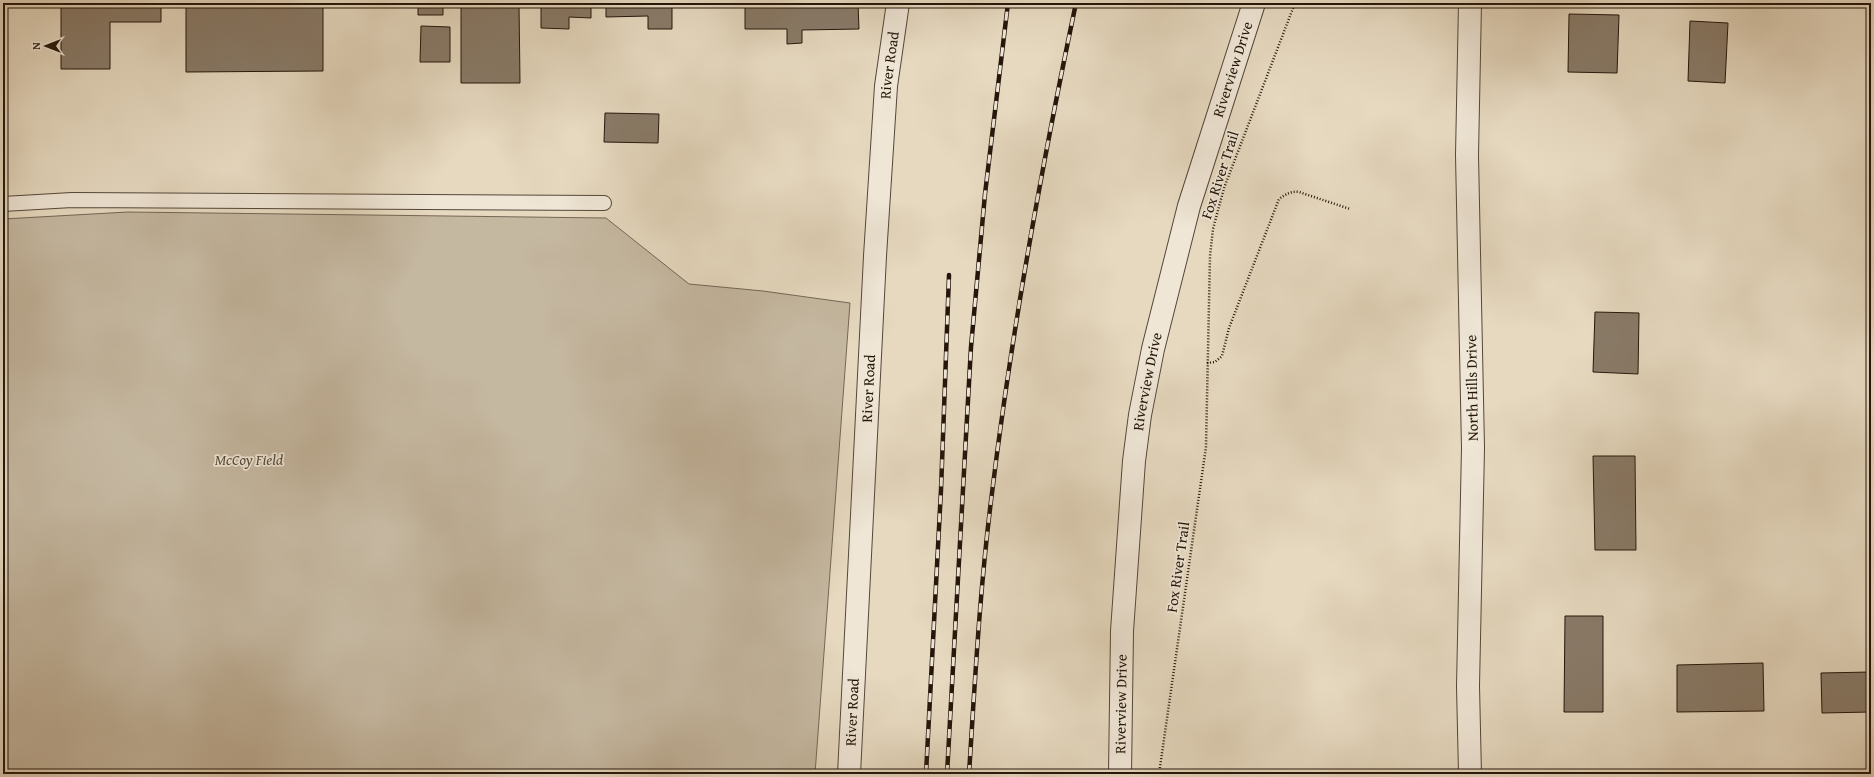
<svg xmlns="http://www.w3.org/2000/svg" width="1874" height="777" font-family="'Gentium Book Plus',serif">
<rect width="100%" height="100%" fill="#e6d9c0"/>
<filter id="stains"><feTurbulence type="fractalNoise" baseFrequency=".005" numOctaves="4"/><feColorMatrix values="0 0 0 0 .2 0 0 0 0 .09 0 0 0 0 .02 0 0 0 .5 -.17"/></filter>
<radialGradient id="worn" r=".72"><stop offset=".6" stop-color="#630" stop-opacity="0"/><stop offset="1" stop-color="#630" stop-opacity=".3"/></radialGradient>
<polygon fill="#c5b8a1" stroke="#746756" points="128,212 606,218 689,284 763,291 850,303 815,774 3,774 3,219"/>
<g fill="#897b69" stroke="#24160a">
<polygon points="61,3 161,3 161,22 110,22 110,69 61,69"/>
<polygon points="186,3 323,3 323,71 186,72"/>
<polygon points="392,3 443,3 443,15 418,15 418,5 392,5"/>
<polygon points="461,3 519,3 520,83 461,83"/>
<polygon points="541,3 591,3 591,18 569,17 569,29 541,28"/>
<polygon points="606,3 672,3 672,29 648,29 648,16 606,17"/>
<polygon points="745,3 858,3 859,29 802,30 802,43 787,44 787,29 745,29"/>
<polygon points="1569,14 1619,15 1617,73 1568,72"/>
<polygon points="1690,21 1728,23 1725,83 1688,81"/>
<polygon points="421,26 450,27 450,62 420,62"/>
<polygon points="605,113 659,114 658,143 604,142"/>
<polygon points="1595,312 1639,313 1638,374 1593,372"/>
<polygon points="1593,456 1635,456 1636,550 1595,550"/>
<polygon points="1565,616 1603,616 1603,712 1564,712"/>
<polygon points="1763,663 1764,711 1677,712 1677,665"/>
<polygon points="1871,672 1871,712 1822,713 1821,673"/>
</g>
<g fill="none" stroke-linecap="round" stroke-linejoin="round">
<defs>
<polyline id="service" points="3,204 72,200 604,203"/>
<g id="minor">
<path id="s1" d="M849,774L875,256L886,86L898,3"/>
<path id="s2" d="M1120,774L1122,631L1134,461L1140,415L1153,349L1189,206L1254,3"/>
<polyline points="1470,774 1468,686 1473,448 1467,155 1470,3"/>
</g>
</defs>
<use href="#service" stroke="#544738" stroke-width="16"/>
<use href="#minor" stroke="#544738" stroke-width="24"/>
<g stroke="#24160a" stroke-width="2.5" stroke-dasharray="1 2" stroke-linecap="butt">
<path d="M1207,363L1215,362L1222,356L1229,328L1279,199C1286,194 1291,191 1299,192L1350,209"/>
<polyline points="1159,774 1206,447 1210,256 1213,229 1224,188 1295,3"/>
</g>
<use href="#service" stroke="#efe6d6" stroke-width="14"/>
<use href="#minor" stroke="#efe6d6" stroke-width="22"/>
<defs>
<g id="rail">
<polyline points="926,774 941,490 949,275"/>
<polyline points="947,774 971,347 985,194 1008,3"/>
<path d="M969,774C975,680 980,586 992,493C1012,328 1042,165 1076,3"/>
</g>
</defs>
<use href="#rail" stroke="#24160a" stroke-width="4.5"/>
<use href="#rail" stroke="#efe6d6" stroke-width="3" stroke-dasharray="9" stroke-linecap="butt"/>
</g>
<g text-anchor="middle" stroke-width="3.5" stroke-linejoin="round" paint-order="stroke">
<g font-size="15" fill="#24160a" stroke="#efe6d6">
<text dy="5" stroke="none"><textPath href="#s1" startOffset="710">River Road</textPath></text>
<text dy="5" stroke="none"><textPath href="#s2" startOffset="718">Riverview Drive</textPath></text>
<text transform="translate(1220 175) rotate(-72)" y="5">Fox River Trail</text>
<text dy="5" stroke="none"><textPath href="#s2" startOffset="394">Riverview Drive</textPath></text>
<text dy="5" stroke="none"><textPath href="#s1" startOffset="386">River Road</textPath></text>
<text transform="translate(1472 388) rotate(-91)" y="5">North Hills Drive</text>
<text transform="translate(1178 567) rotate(-82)" y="5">Fox River Trail</text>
<text dy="5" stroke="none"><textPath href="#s2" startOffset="70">Riverview Drive</textPath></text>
<text dy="5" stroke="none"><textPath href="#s1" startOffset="62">River Road</textPath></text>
</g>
<g font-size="15" font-style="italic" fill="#544737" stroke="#efe6d6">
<text x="249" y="465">McCoy Field</text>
</g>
</g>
<rect width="1874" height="777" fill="none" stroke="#e6d9c0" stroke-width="16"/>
<rect x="4" y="4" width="1866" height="769" fill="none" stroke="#24160a" stroke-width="2"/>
<rect x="8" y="8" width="1858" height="761" fill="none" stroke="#24160a"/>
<g transform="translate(46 46) rotate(270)" stroke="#efe6d6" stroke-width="3" paint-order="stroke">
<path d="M0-3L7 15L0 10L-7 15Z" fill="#24160a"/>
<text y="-6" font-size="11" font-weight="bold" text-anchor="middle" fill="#24160a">N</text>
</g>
<rect width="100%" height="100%" filter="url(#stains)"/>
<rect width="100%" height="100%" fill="url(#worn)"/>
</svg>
